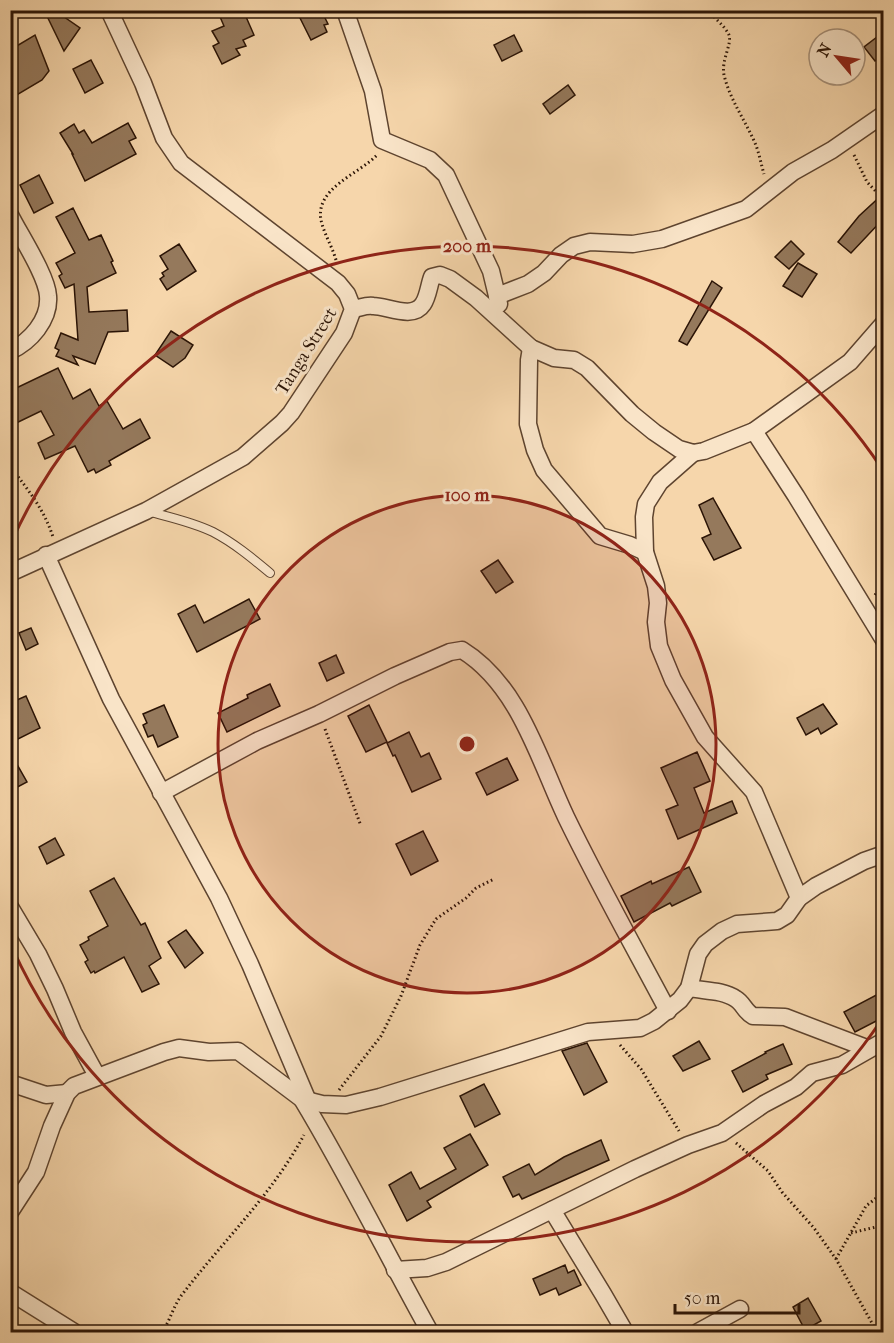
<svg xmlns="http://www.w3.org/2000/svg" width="894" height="1343" font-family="'IM FELL French Canon',serif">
<rect width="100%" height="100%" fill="#f6d6ab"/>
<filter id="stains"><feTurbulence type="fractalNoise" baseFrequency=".00333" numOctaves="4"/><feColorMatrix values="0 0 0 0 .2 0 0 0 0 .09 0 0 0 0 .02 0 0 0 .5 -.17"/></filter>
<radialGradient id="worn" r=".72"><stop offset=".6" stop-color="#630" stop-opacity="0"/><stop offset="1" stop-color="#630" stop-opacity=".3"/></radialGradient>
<g fill="#95795c" stroke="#2b1406" stroke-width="1.5">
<polygon points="44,10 54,10 80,28 64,51"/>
<polygon points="217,10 243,10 254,35 243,40 246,46 236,49 240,55 222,64 213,46 219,43 212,31 224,26"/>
<polygon points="296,10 321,10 328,24 324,25 327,32 311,40"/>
<polygon points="35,35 49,71 42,80 10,99 10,50"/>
<polygon points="514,35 522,51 502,61 494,45"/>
<polygon points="877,37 884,47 884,55 875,61 864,47"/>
<polygon points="91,60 103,83 85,93 73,69"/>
<polygon points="568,85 575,95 550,114 543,104"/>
<polygon points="128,123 136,138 129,141 136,154 85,181 72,154 73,154 60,133 74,124 79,133 84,130 92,143"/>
<polygon points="39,175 53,203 34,213 20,185"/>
<polygon points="884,193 884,218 851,253 838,242 859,216"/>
<polygon points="73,208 89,240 101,235 113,261 111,262 116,273 87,287 89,312 127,310 128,331 108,332 95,364 73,356 78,365 56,356 59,350 55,348 61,333 78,340 74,284 65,288 59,276 62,274 56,263 75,253 56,217"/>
<polygon points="791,241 804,254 789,269 775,257"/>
<polygon points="179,244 196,271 167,290 160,279 164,276 162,273 168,269 160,256"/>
<polygon points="798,263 817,274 802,297 783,286"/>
<polygon points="712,281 722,288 687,345 679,341"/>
<polygon points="171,331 193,345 185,358 173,367 155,355"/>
<polygon points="58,368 73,399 90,389 99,406 107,401 123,429 140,419 150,438 116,457 109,461 111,465 96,473 94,469 88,472 75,446 45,459 38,443 54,435 41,411 10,426 10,391"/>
<polygon points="713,498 741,548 714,560 702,538 711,534 699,505"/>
<polygon points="498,560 513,582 496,593 481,571"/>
<polygon points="249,599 260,619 197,652 178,614 195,605 204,623"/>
<polygon points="31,628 38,644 26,650 19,633"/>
<polygon points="336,655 344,673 327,681 319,663"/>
<polygon points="270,684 280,706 227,732 218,713 248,698 247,695"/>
<polygon points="26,696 40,728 10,743 10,703"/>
<polygon points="823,704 837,724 821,734 818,728 806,735 797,718"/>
<polygon points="164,705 178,737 158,747 153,735 148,737 143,725 147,723 143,714"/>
<polygon points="369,705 387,742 366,752 348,716"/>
<polygon points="409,732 421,757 429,753 441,779 412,792 395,755 393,756 387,743"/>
<polygon points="10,752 27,782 10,791"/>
<polygon points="697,752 710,781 694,788 704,813 732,801 737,813 678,839 666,810 678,805 661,768"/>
<polygon points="507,758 518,780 487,795 476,773"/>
<polygon points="423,831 438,861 411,875 396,844"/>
<polygon points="55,838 64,855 47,864 39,847"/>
<polygon points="689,867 701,892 672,906 670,903 634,922 621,896 651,881 652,884"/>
<polygon points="114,878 141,925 145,923 161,958 149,966 159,984 142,992 124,957 95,973 94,971 91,973 85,962 88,960 80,945 89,940 88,937 108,926 90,891"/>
<polygon points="186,930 203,953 185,968 168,942"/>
<polygon points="884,991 884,1017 855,1032 844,1012"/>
<polygon points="699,1041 710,1059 683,1071 673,1056"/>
<polygon points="587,1043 607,1082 584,1095 562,1051"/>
<polygon points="783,1044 792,1064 766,1075 768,1079 743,1092 732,1071 766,1053 765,1052"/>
<polygon points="484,1084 500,1114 475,1127 460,1096"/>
<polygon points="470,1134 488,1165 427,1201 431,1207 407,1221 389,1185 411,1172 420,1189 456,1169 444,1148"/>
<polygon points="601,1140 609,1160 522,1199 519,1194 513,1197 503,1177 529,1164 535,1175 564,1157"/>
<polygon points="565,1265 568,1273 574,1270 581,1285 559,1295 556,1288 540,1295 533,1279"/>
<polygon points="808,1298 821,1321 805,1330 793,1307"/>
</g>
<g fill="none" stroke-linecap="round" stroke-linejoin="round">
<defs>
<path id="lane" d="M147,511C169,517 193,522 213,532C234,543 252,558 270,573"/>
<g id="street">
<polyline points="345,10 373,91 382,140 430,160 446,175 491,271 499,304"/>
<path d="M10,215C20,235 47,276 48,296C50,320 30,342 10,351"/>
<polyline points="497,296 528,284 544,273 561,255 574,246 590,242 633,244 662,239 746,209 793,172 832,150 884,114"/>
<path d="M353,309C360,308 366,305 373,306C387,306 413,320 423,304C428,297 429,285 432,277L440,275L450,279L476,298L531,348L554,358L574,360L587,368L632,414L654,432L679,449L693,453L704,451L754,431L850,362L884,323"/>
<polyline points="531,348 529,360 528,424 535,450 544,470 600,536 630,545 645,552"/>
<polyline points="754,431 796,496 884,640"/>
<polyline points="693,453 660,482 646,504 644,517 645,552 656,586 658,603 656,622 659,646 673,680 705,737 754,792 799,898"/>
<polyline points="46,555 111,699 219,898 250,964 308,1101"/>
<polyline points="10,573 146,511 243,457 282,423 291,413 344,333 353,309 347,294 338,283 181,163 164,138 143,83 109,10"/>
<path d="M161,793L257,741L319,714L395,676L450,652L462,650C519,685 539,760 566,817C598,883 634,947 668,1011"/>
<polyline points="10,907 38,954 55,989 73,1032 97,1076"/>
<path d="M689,988C704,991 723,990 736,999C743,1003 745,1012 753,1016L785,1017L869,1049"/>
<polyline points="10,1083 46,1095 67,1093"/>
<path d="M302,1099C348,1175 387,1255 430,1332"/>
<polyline points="552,1210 603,1294 625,1332"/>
<polyline points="10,1212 36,1172 52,1126 67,1093 74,1086 164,1052 179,1048 209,1052 238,1051 302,1099 322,1104 346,1105 380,1097 588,1032 640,1028 654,1021 680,1000 689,988 698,954 705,944 722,931 737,924 777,921 787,915 799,898 816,886 864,861 884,854"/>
<polyline points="395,1270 427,1268 446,1262 635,1169 688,1145 722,1133 764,1104 796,1087 812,1073 842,1065 884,1041"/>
<polyline points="10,1292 74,1332"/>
<polyline points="698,1332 740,1309"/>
</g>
</defs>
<use href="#lane" stroke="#5e442f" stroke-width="10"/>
<use href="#street" stroke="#5e442f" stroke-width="19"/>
<g stroke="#2b1406" stroke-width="3" stroke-dasharray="1.5 3" stroke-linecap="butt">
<path d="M708,10C714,18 725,26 729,35C732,45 721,60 724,75C730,100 745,120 755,143C759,152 761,164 764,174"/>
<polyline points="854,155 867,182 884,200"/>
<path d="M336,260C332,246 324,234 321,220C315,188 359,174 377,155"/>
<path d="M10,466C28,490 44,509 53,537"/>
<polyline points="875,595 884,582"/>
<polyline points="325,729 361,826"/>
<polyline points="620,1045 641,1069 679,1131"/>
<polyline points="339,1090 381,1036 401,996 420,945 436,919 466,898 476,888 494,879"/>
<polyline points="736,1143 768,1171 782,1192 814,1228 836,1259 877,1332"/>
<polyline points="851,1233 884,1225"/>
<polyline points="836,1259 866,1206 884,1192"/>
<path d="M162,1332C170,1321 173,1307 181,1296C222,1242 271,1196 304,1135"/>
</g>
<use href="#lane" stroke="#f9e4c8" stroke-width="8"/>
<use href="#street" stroke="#f9e4c8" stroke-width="16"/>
</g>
<circle cx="467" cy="744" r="249" fill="#8f2418" fill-opacity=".12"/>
<g fill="none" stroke="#8f2418" stroke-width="3">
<circle cx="467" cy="744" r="249"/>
<path d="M882 1019A498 498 0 0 1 12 947M12 541A498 498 0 0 1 882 469"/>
</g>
<g text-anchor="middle" stroke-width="6" stroke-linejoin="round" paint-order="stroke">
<g font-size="18" fill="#2b1406" stroke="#f9e4c8">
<text transform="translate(306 351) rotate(-58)" y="6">Tanga Street</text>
</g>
</g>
<circle cx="467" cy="744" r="9" fill="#8f2418" stroke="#f9e4c8" stroke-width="3"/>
<g font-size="18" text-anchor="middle" font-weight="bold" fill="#8f2418" stroke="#f9e4c8" stroke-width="6" stroke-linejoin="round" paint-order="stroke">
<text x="467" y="252">200 m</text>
<text x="467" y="501">100 m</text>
</g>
<rect width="894" height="1343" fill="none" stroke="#f6d6ab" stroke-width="36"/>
<rect x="12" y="12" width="870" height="1319" fill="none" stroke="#2b1406" stroke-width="3"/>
<rect x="18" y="18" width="858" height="1307" fill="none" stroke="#2b1406" stroke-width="1.5"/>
<g transform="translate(837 57) rotate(299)"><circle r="28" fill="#f9e4c8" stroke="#a7917a" stroke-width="1.5"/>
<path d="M0-4.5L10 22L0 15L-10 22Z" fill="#8f2418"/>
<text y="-9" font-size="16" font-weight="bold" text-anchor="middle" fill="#2b1406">N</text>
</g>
<path d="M675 1304v9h124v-9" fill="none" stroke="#2b1406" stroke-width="3"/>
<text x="684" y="1304" font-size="18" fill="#2b1406" stroke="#f9e4c8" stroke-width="4.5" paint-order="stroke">50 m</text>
<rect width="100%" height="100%" filter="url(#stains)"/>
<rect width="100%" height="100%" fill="url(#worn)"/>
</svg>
